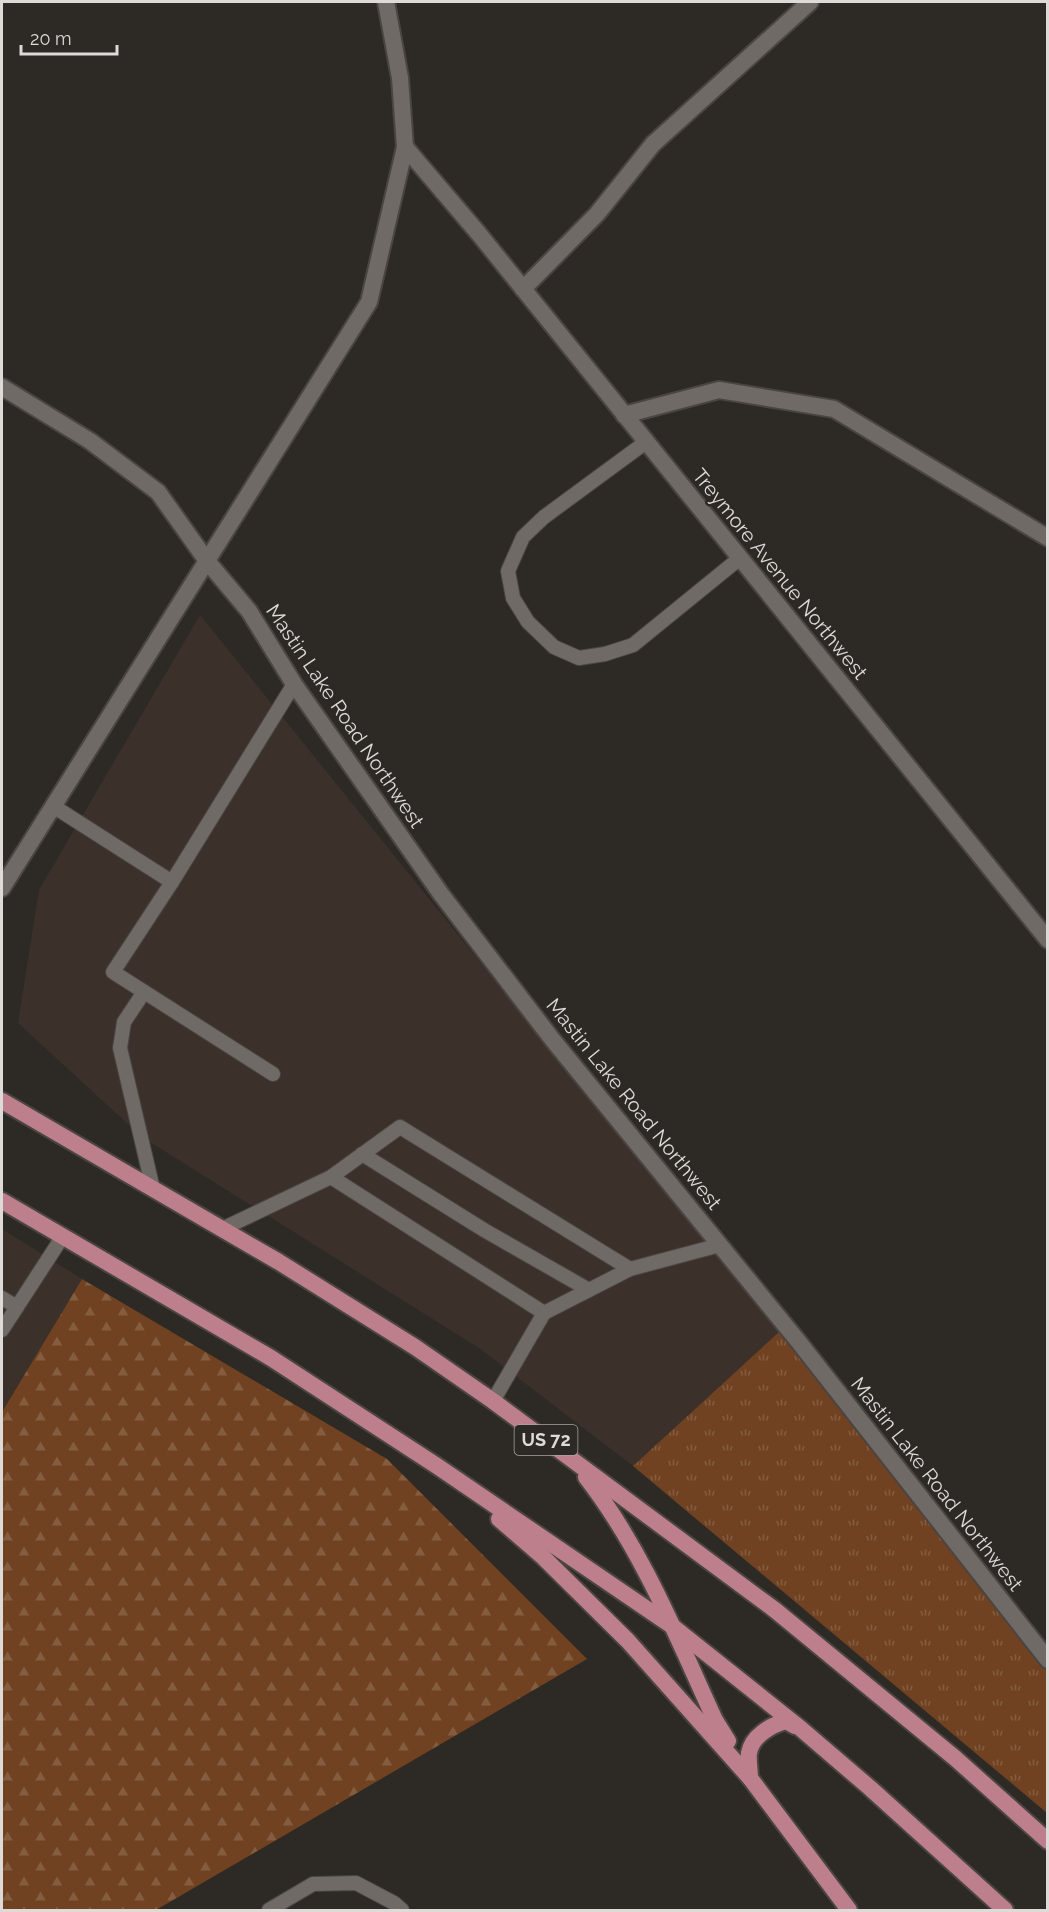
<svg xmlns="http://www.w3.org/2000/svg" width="1049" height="1912" font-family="Raleway,sans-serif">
<defs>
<pattern id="grass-tufts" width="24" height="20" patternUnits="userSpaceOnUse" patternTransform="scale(1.5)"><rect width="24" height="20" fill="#704221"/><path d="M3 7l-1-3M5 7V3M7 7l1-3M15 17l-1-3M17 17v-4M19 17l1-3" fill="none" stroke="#845d40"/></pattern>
<pattern id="forest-firs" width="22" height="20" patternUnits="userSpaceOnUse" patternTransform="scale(1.5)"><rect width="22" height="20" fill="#704221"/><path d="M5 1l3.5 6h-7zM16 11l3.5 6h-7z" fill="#845d40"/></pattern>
</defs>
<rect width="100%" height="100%" fill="#2d2925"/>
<g fill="#3b312a">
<polygon points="200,615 779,1332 633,1466 479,1348 142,1137 18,1023 39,890"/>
<polygon points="2,1229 82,1279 2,1412"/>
</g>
<polygon fill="url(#grass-tufts)" points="779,1332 1047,1665 1047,1813 633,1466"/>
<polygon fill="url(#forest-firs)" points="82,1279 387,1459 587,1659 156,1910 2,1910 2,1412"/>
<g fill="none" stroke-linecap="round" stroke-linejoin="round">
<defs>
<g id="service">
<polyline points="646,442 544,517 523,537 508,571 513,598 528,622 554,647 579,658 605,654 633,645 740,558"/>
<polyline points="53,806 172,882"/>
<polyline points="144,992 124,1022 120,1048 153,1189"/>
<polyline points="273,1074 113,972 172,882 294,684"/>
<polyline points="362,1154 484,1230 589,1290"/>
<polyline points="331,1177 544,1313"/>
<polyline points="222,1229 331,1177 400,1127 630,1269"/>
<polyline points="2,1298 17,1307"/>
<polyline points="2,1330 63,1236"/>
<polyline points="493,1401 544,1313 630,1269 720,1245"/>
<polyline points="269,1910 313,1884 356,1883 394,1903 402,1910"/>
</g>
<g id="minor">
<polyline points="405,147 479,234 1048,940"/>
<polyline points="523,289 597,214 653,144 810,2"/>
<polyline points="2,387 90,441 158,492 207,561 249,611 294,684 441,894 552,1039 798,1341 1048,1660"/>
<polyline points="624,415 719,390 834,409 1048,538"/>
</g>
<polyline id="tertiary" points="2,888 369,302 405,147 400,78 386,2"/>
<g id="trunk">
<polyline points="2,1101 279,1262 415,1347 493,1401 775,1610 955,1758 1048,1841"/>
<polyline points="2,1201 271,1358 437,1466 672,1626 800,1728 870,1788 1005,1910"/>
<path d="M586,1477C642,1549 677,1637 715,1720L728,1741"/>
<polyline points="499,1519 543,1557 628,1641 750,1778 849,1910"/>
<path d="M750,1778C750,1770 748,1760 749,1753C752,1736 771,1725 786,1721L795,1726"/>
</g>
</defs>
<use href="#service" stroke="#4a4543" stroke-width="16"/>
<use href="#minor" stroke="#4a4543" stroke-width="20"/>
<use href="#tertiary" stroke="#4a4543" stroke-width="20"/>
<use href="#trunk" stroke="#4a4543" stroke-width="20"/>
<use href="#service" stroke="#706a66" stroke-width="14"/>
<use href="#minor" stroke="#706a66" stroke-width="16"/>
<use href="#tertiary" stroke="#706a66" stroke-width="16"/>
<use href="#trunk" stroke="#bd7f8c" stroke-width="16"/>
</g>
<g text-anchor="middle" stroke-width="5" stroke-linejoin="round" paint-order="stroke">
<rect fill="#2d2925" stroke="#a8a5a2" stroke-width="1.5" x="514.5" y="1425" width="63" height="30" rx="4.5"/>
<g font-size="18" font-weight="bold" fill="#dddad8">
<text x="546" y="1446">US 72</text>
</g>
<g font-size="20" fill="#dddad8" stroke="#2d2925">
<text transform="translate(780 574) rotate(51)" y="7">Treymore Avenue Northwest</text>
<text transform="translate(345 716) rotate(56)" y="7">Mastin Lake Road Northwest</text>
<text transform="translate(634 1104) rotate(51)" y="7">Mastin Lake Road Northwest</text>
<text transform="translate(937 1484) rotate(52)" y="7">Mastin Lake Road Northwest</text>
</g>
</g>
<rect width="1049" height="1912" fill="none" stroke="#dddad8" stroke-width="6"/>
<path d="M21 45v9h96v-9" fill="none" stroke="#dddad8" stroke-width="3"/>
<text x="30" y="45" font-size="18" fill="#dddad8" stroke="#2d2925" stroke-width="4.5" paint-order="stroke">20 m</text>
</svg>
